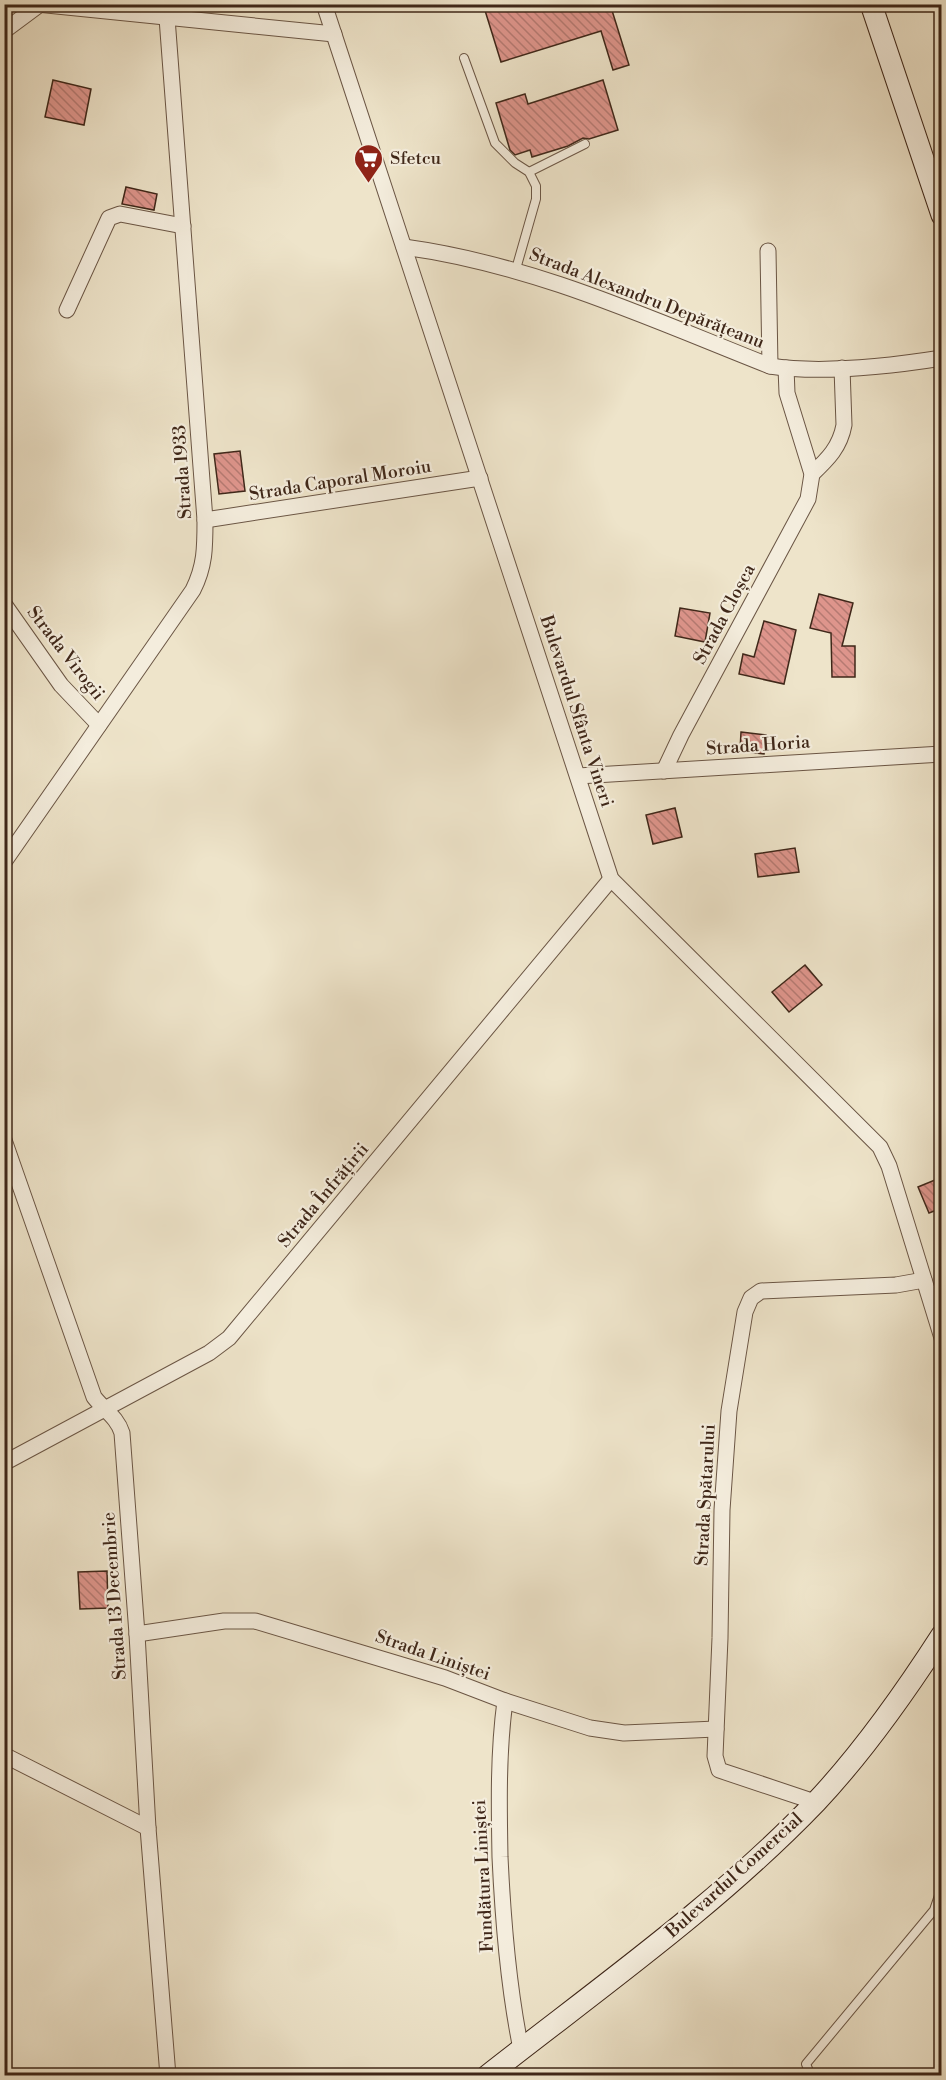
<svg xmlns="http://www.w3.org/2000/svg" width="946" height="2080" font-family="'Libre Bodoni',serif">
<defs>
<pattern id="building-back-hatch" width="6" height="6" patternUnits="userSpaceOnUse" patternTransform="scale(1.5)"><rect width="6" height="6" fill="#de958c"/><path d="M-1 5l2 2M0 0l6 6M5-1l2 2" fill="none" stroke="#b57a72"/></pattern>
</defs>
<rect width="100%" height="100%" fill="#eee4ca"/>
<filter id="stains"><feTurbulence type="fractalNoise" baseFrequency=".00333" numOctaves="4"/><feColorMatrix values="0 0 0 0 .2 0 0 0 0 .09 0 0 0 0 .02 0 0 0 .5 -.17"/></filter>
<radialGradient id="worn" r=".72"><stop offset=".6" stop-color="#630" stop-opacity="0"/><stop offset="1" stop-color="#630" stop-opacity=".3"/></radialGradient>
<g fill="url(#building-back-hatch)" stroke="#3f2719" stroke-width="1.5">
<polygon points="483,4 610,4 629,65 613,70 601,31 501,62"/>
<polygon points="53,80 91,89 84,125 45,117"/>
<polygon points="603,80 618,130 589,139 583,138 568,146 532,157 530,150 515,155 510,150 496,103 525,94 528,104"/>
<polygon points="126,187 157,194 154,210 122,204"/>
<polygon points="240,451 245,491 219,494 214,454"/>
<polygon points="819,594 853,603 842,646 855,646 855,677 832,677 831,633 810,628"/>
<polygon points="680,608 710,613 705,642 675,636"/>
<polygon points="764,621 796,630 784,684 739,674 743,654 754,657"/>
<polygon points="741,732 766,735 764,754 740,751"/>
<polygon points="675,808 682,837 653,844 646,815"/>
<polygon points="795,848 799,872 758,877 755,854"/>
<polygon points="805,965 822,985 789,1012 772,992"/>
<polygon points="942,1177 942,1208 929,1213 918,1187"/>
<polygon points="107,1571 108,1608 80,1609 78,1572"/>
</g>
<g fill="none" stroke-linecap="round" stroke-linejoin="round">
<defs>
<g id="lane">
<polyline points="464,58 495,143 515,163 529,172 536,186 536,199 516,269"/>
<polyline points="529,172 585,144"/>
<polyline points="811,2076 806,2064 934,1910 942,1887"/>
</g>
<g id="street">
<polyline points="37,4 334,34"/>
<polyline points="324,4 611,879 880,1147 889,1166 942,1338"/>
<polyline points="4,31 39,5"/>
<path d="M404,247C535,265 648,318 770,366C820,374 891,366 942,358"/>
<polyline points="768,251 770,366"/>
<polyline points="67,310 109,218 120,214 183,226"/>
<path d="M812,474C828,459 840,447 844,425L842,368"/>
<polyline points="205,520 480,478"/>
<polyline points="4,604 61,685 99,725"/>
<polyline points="664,771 681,735 808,499 812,474 787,393 786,368"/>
<polyline points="578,776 942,754"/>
<path d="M4,862L193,590C205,566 205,548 205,520L167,18L170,4"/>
<path d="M4,1140L94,1397C104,1410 117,1417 122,1433L137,1634L148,1828L168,2076"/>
<polyline points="4,1463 209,1353 229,1338 611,879"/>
<polyline points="137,1634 224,1621 255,1621 445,1678 505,1701 590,1728 624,1733 716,1729"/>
<path d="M505,1701C498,1753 499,1805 500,1857C503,1922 508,1986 521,2049"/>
<polyline points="4,1755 148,1828"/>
<polyline points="815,1802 719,1770 715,1756 720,1638 722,1510 729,1411 745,1312 751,1298 761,1291 896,1285 924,1280"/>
</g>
<g id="secondary">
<polyline points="871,4 942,215"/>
<path d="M487,2076C599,1988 717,1905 816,1802C864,1751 904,1694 942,1635"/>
</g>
</defs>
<use href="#lane" stroke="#6b5645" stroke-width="10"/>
<use href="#street" stroke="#6b5645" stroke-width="17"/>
<use href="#secondary" stroke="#3f2719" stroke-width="23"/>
<use href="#lane" stroke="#f4eddd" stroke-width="8"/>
<use href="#street" stroke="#f4eddd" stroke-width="15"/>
<use href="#secondary" stroke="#f4eddd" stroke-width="21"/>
</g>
<defs>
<symbol id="supermarket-pin" viewBox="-11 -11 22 30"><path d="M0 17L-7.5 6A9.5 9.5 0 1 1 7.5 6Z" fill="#8f2418" stroke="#f4eddd"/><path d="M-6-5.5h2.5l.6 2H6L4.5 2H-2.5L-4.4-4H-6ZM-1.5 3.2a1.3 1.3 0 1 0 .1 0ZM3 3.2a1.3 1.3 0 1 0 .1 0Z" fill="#fff"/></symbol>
</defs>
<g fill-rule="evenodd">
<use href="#supermarket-pin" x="352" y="142" width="33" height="45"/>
</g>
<g text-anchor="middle" stroke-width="4.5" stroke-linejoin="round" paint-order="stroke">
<g font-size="18" fill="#3f2719" stroke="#f4eddd" text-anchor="start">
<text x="390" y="164">Sfetcu</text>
</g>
<g font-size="18" fill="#3f2719" stroke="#f4eddd">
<text transform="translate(647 298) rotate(21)" y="6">Strada Alexandru Depărățeanu</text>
<text transform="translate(182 472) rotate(-94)" y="6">Strada 1933</text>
<text transform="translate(340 480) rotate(-9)" y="6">Strada Caporal Moroiu</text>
<text transform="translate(724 614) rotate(-62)" y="6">Strada Cloșca</text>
<text transform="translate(66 653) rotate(52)" y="6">Strada Virogii</text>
<text transform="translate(577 711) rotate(72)" y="6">Bulevardul Sfânta Vineri</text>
<text transform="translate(758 745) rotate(-4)" y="6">Strada Horia</text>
<text transform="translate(323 1195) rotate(-50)" y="6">Strada Înfrățirii</text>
<text transform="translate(705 1495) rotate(-87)" y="6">Strada Spătarului</text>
<text transform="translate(114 1596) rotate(-94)" y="6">Strada 13 Decembrie</text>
<text transform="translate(433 1655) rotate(19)" y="6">Strada Liniștei</text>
<text transform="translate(734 1875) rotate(-42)" y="6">Bulevardul Comercial</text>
<text transform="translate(483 1876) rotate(-93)" y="6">Fundătura Liniștei</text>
</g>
</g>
<rect width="946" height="2080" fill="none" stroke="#eee4ca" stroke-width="24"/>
<rect x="6" y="6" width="934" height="2068" fill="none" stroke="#3f2719" stroke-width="3"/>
<rect x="12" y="12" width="922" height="2056" fill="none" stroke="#3f2719" stroke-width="1.5"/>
<rect width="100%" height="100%" filter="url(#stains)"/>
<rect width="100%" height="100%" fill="url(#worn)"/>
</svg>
